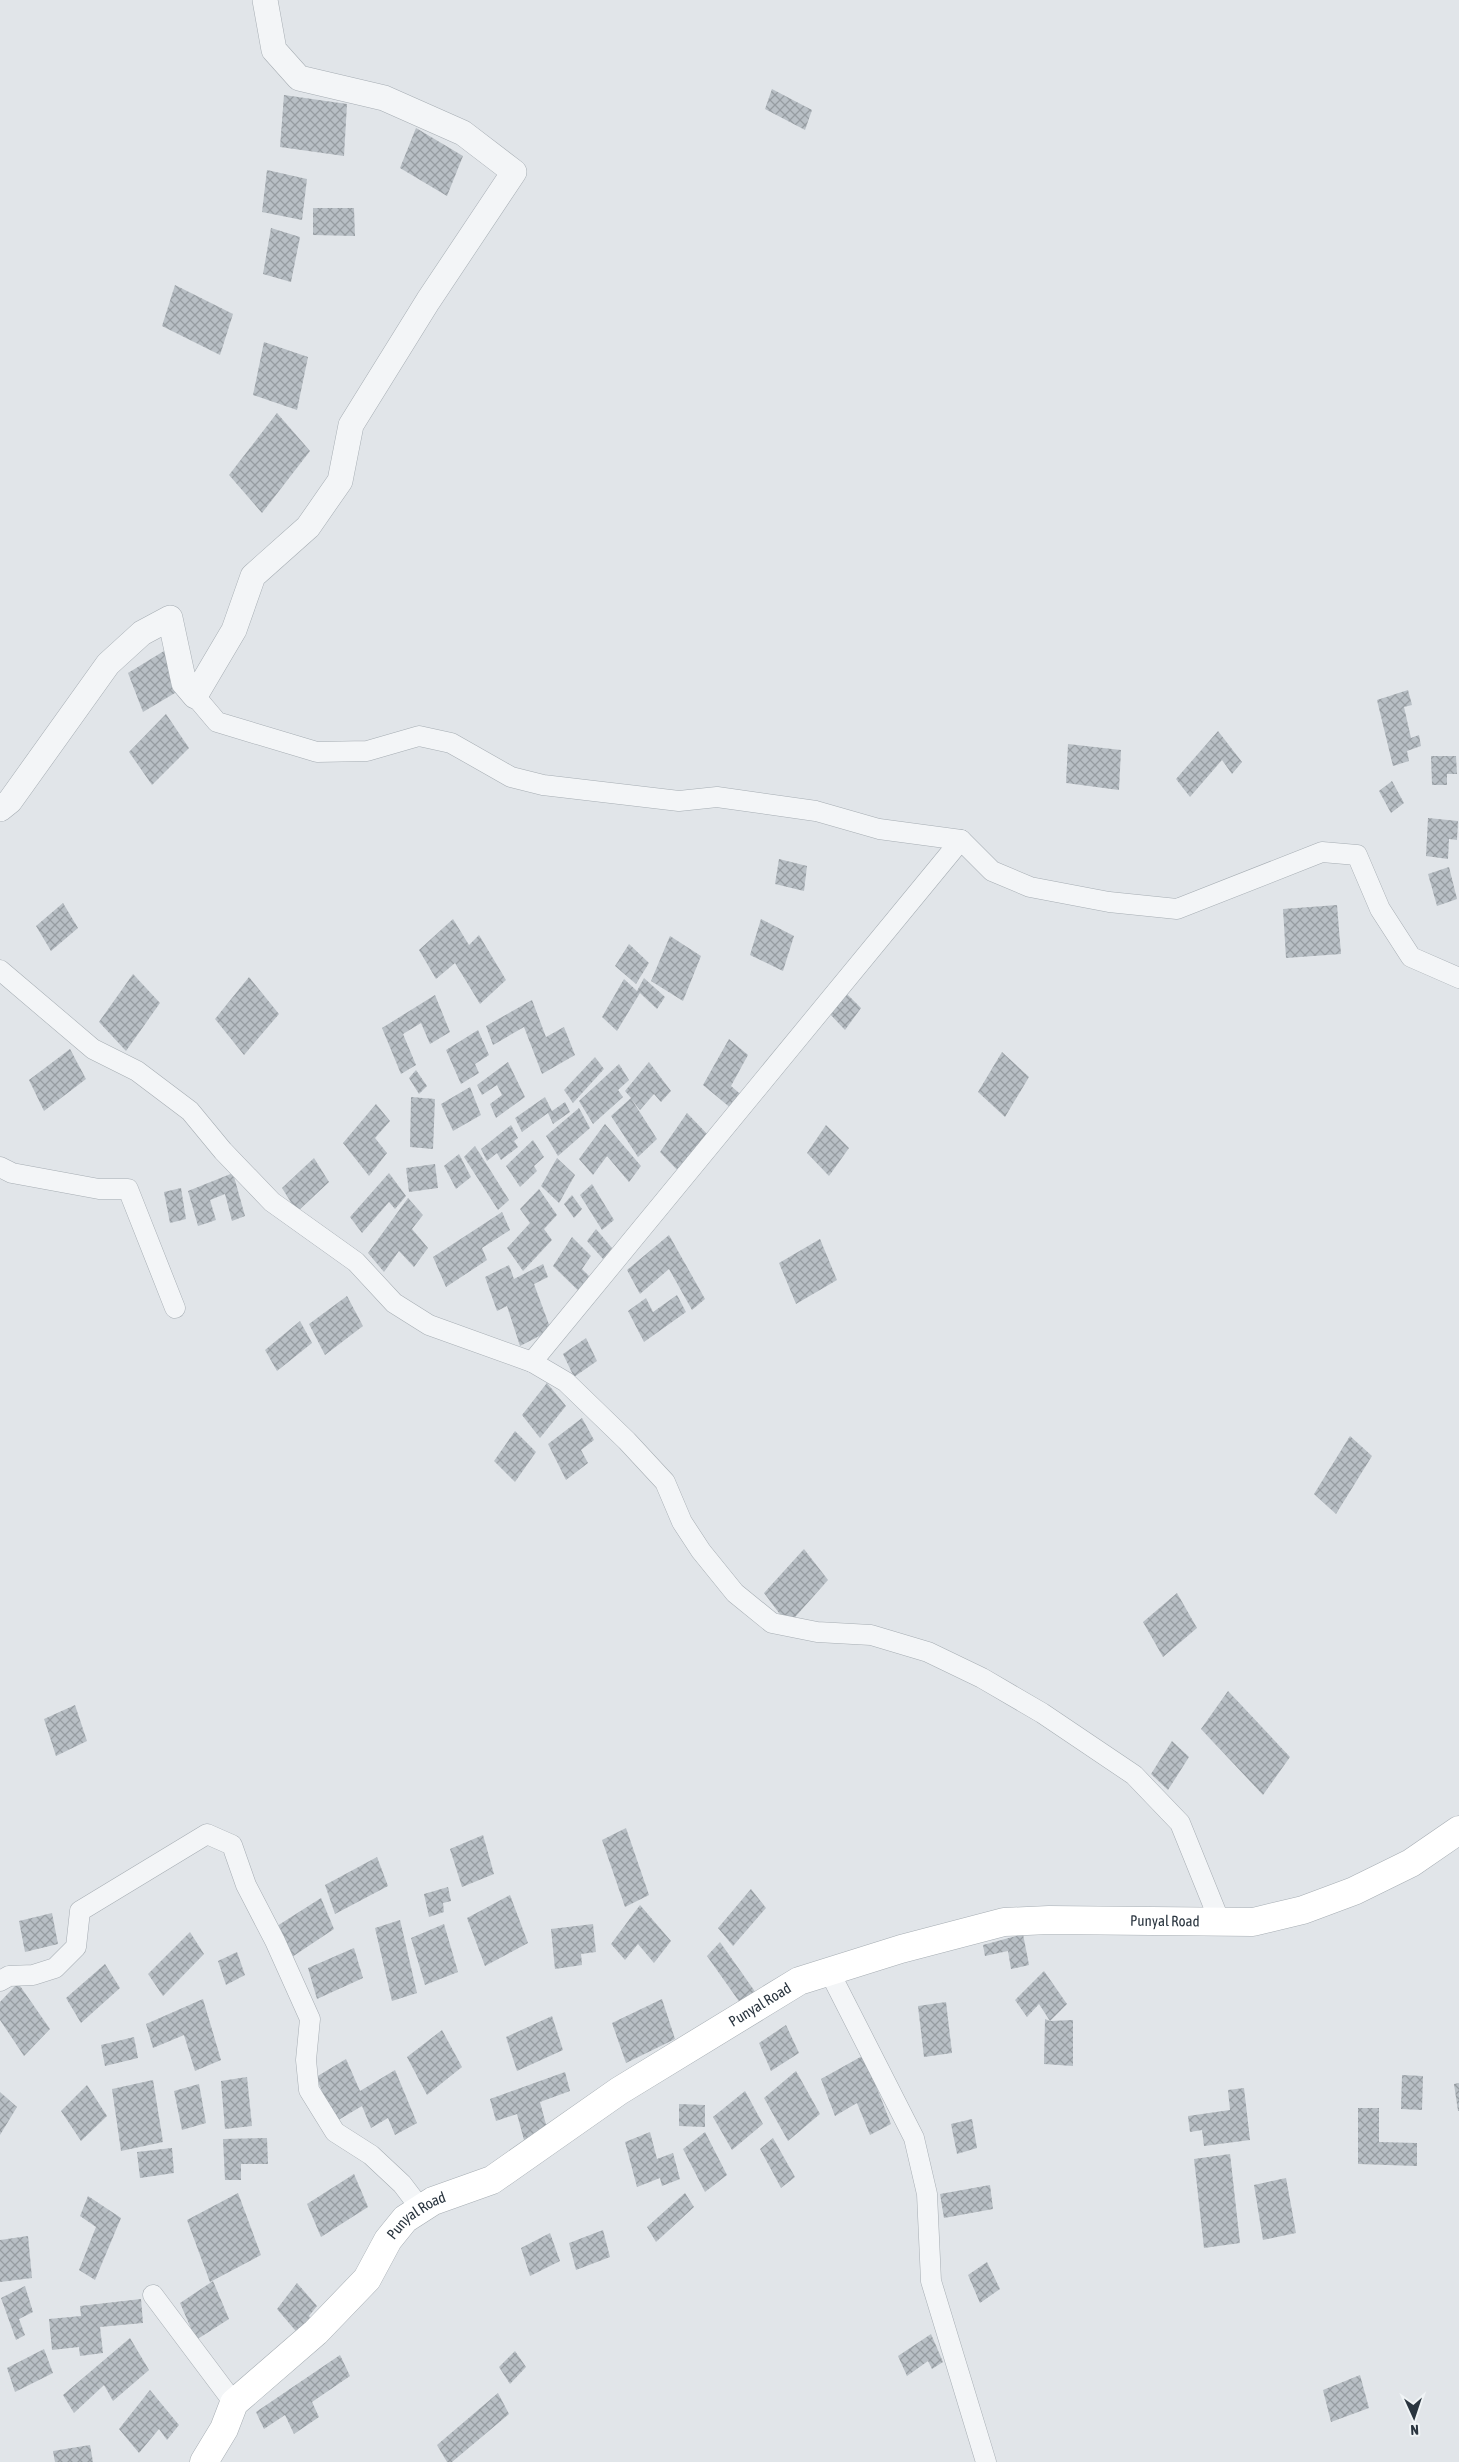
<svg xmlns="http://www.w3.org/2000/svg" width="1459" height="2462" font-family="'Asap Condensed',sans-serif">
<defs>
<pattern id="building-cross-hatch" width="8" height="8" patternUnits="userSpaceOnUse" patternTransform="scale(1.25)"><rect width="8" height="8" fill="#b8bfc5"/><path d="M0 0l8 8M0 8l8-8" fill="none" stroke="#969ca1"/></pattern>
</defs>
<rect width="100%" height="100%" fill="#e1e5e9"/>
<g fill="url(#building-cross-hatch)">
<polygon points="772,89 812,110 805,130 765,109"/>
<polygon points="284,95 347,104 344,156 280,147"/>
<polygon points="416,128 463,156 447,196 400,168"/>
<polygon points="267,170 307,179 302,220 262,212"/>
<polygon points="313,208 354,208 355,236 313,235"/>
<polygon points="271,228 300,237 291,282 263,274"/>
<polygon points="175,285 233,314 220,355 162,326"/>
<polygon points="264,342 308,357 297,410 253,395"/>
<polygon points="277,413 310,451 262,513 229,475"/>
<polygon points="164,651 180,690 143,712 128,673"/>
<polygon points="1408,690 1412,705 1404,707 1411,738 1419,735 1421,746 1407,751 1409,761 1393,766 1377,700"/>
<polygon points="166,714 189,748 152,785 129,752"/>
<polygon points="1218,731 1242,762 1232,774 1222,760 1190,797 1176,779"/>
<polygon points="1068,744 1121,750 1119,790 1066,783"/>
<polygon points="1431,756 1456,756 1457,774 1447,774 1447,785 1432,785"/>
<polygon points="1392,781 1404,803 1391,813 1379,791"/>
<polygon points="1428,818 1458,821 1457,840 1449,839 1448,859 1426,856"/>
<polygon points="779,859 807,866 804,891 775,884"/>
<polygon points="1449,867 1457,899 1437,906 1428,874"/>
<polygon points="63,903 78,928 51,951 36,926"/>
<polygon points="1337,905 1341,954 1286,958 1283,909"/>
<polygon points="453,919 469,945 479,935 506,980 480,1004 455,963 436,979 419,950"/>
<polygon points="761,919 794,936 783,971 750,955"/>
<polygon points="670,936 701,956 683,1001 651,981"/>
<polygon points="629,944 649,963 636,984 615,966"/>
<polygon points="133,974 160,1003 126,1051 99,1022"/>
<polygon points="249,977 279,1014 244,1055 215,1019"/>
<polygon points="644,978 665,997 657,1009 640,993 617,1031 602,1017 624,979 637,991"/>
<polygon points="843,990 861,1008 845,1030 828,1012"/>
<polygon points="435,995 450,1032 430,1044 421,1023 403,1034 416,1065 401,1074 382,1028"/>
<polygon points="532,1000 546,1037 564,1027 575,1055 542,1074 524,1027 493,1045 486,1026"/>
<polygon points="478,1030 489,1055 475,1064 479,1073 461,1084 446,1050"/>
<polygon points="729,1039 748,1055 731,1086 752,1104 744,1119 703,1085"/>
<polygon points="70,1049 86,1079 44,1111 29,1080"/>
<polygon points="1002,1052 1029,1077 1005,1117 978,1092"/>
<polygon points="595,1057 604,1069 573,1103 564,1090"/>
<polygon points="508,1062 525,1097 496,1118 490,1104 502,1095 497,1085 482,1095 477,1085"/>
<polygon points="649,1062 671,1091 661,1102 654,1094 640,1110 632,1100 657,1139 638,1157 611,1116 631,1098 625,1091"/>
<polygon points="619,1064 629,1080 618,1090 623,1097 593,1124 579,1101"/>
<polygon points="416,1070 427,1086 419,1094 409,1078"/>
<polygon points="470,1087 481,1115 453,1131 441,1104"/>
<polygon points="411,1097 435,1099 433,1149 410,1147"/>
<polygon points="545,1097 552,1111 565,1102 570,1112 553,1124 548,1113 522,1132 515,1118"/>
<polygon points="376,1104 390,1121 375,1138 387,1153 369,1176 343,1143"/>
<polygon points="579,1108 590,1128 558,1156 546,1136"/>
<polygon points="687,1113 710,1137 683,1176 660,1152"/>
<polygon points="605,1124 641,1166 629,1182 607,1156 593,1175 579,1159"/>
<polygon points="511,1125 518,1138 514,1141 518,1147 501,1160 497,1153 487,1161 481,1149"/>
<polygon points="826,1125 849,1148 829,1176 807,1153"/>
<polygon points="533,1140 544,1157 534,1166 537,1171 520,1187 506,1166"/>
<polygon points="475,1146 509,1200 498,1210 464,1157"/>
<polygon points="459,1154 471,1177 456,1189 444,1166"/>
<polygon points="314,1158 329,1182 297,1212 282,1188"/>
<polygon points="557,1158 575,1175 559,1203 541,1186"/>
<polygon points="435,1164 438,1188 409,1192 406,1168"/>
<polygon points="233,1173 245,1216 232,1221 225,1194 210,1200 216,1220 198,1226 188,1191"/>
<polygon points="389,1173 406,1196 395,1209 389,1202 362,1233 350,1217"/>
<polygon points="592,1184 614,1220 602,1230 580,1195"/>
<polygon points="181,1188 186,1219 170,1223 164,1192"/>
<polygon points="539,1189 557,1215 544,1229 552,1240 523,1271 507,1248 530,1223 520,1209"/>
<polygon points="572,1195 582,1209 574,1218 564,1204"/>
<polygon points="408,1198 423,1215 412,1229 428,1248 414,1267 399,1251 384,1272 368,1253"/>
<polygon points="502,1212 510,1230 482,1248 487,1260 446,1287 433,1257"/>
<polygon points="596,1229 612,1248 603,1259 587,1241"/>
<polygon points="669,1235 705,1299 692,1310 669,1269 640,1294 627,1270"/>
<polygon points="572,1237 591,1256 582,1269 601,1288 591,1303 553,1266"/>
<polygon points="820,1239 837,1280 796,1304 779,1263"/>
<polygon points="543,1264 548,1277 534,1284 551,1330 520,1346 507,1306 497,1311 485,1277 509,1265 514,1279"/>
<polygon points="677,1295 686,1312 644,1342 628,1311 646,1298 653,1312"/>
<polygon points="347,1296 363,1326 325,1355 309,1324"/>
<polygon points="300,1321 312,1343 277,1371 265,1350"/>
<polygon points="586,1338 597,1361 574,1377 563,1354"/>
<polygon points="547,1383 566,1406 540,1438 522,1415"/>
<polygon points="582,1418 594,1440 581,1450 588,1463 566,1480 548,1444"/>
<polygon points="515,1431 536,1452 515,1482 494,1461"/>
<polygon points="1350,1436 1372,1456 1336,1514 1314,1494"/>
<polygon points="804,1549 828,1580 788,1625 764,1593"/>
<polygon points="1177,1593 1197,1628 1163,1657 1143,1622"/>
<polygon points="1228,1691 1290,1757 1263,1795 1201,1729"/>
<polygon points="75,1705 87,1741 56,1756 44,1719"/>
<polygon points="1172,1741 1189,1757 1168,1790 1151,1774"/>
<polygon points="626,1828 649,1895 625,1907 602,1840"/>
<polygon points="483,1835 494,1874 462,1887 450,1849"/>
<polygon points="377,1857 388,1886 335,1914 325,1885"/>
<polygon points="448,1887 451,1901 443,1903 444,1912 429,1917 424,1894"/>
<polygon points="751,1889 766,1908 733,1946 718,1928"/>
<polygon points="510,1895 528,1943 485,1966 467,1918"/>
<polygon points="321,1898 334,1929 292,1957 277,1926"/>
<polygon points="640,1905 671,1941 654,1963 638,1944 625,1960 611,1944"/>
<polygon points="52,1913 58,1944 25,1952 19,1921"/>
<polygon points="400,1920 417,1993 392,2001 375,1928"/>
<polygon points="444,1924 458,1972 425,1985 411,1938"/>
<polygon points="593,1924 596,1952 581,1954 582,1965 555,1969 551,1929"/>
<polygon points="190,1932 204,1954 163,1996 148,1974"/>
<polygon points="1023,1934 1029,1965 1011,1969 1008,1951 985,1956 983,1945"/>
<polygon points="720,1942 756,1993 743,2007 707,1956"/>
<polygon points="354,1948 363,1978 317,1999 308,1968"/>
<polygon points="237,1952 245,1975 226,1985 218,1961"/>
<polygon points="105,1964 120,1988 81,2023 66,1998"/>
<polygon points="1044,1971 1067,2004 1050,2021 1039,2004 1027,2017 1015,2000"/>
<polygon points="18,1983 50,2029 24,2056 0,2020 0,2002"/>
<polygon points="203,1999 221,2060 195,2071 184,2035 153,2048 146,2024"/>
<polygon points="662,1999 675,2039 626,2063 612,2023"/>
<polygon points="946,2002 952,2053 924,2057 918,2006"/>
<polygon points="552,2016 563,2050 517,2071 506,2037"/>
<polygon points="1045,2019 1050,2021 1073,2020 1073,2066 1044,2064"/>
<polygon points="786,2025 799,2053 771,2071 759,2043"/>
<polygon points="442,2030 462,2067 427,2095 407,2057"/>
<polygon points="134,2037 138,2058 105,2066 101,2045"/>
<polygon points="864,2055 891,2124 870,2135 857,2103 835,2116 821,2079"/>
<polygon points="346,2059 360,2091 395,2070 417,2123 395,2135 388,2118 371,2128 362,2106 335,2122 316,2077"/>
<polygon points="796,2071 820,2114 788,2141 764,2098"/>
<polygon points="565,2072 570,2091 540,2102 548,2132 524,2140 517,2114 496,2121 490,2099"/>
<polygon points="1402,2075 1423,2076 1422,2110 1401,2109"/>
<polygon points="247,2077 252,2126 225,2129 221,2081"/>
<polygon points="153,2080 163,2142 121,2151 112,2089"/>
<polygon points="1459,2083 1459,2111 1458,2111 1454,2084"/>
<polygon points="199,2084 206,2123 182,2130 174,2091"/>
<polygon points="87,2085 107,2116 81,2141 61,2111"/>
<polygon points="1244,2088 1250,2140 1204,2146 1202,2130 1190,2132 1188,2116 1230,2110 1228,2090"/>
<polygon points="745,2091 763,2124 732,2150 713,2117"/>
<polygon points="0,2092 17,2107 0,2135"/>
<polygon points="679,2104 705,2105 705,2127 679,2126"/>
<polygon points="1358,2108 1379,2108 1379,2142 1417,2143 1417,2166 1358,2164"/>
<polygon points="972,2119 977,2148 957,2154 951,2124"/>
<polygon points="650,2132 657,2159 673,2153 680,2179 662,2186 660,2178 637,2187 625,2142"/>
<polygon points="705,2132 727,2175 705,2192 683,2149"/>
<polygon points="267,2138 268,2164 241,2164 241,2180 225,2180 223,2139"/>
<polygon points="773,2138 795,2177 781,2188 760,2149"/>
<polygon points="172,2148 174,2173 140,2178 137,2152"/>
<polygon points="1230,2154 1240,2243 1204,2248 1194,2159"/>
<polygon points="354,2174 368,2207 321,2237 307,2204"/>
<polygon points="1286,2178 1296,2233 1263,2240 1254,2185"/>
<polygon points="990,2185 993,2209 944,2218 940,2194"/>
<polygon points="238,2193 261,2255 210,2282 187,2220"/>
<polygon points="685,2193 694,2207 656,2242 647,2227"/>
<polygon points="88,2196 121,2218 95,2280 79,2270 96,2227 80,2216"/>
<polygon points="603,2230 610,2257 576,2270 569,2243"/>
<polygon points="550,2233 560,2261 530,2276 521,2248"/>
<polygon points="28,2236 32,2278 0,2282 0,2240"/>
<polygon points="987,2262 1000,2289 980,2303 968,2275"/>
<polygon points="213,2281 229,2319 196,2340 180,2303"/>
<polygon points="297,2283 317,2306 309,2316 312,2320 300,2336 277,2309"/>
<polygon points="25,2286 33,2312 19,2319 25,2335 16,2340 1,2298"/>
<polygon points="141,2299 143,2323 100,2327 103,2353 80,2356 79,2347 52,2350 49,2319 81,2316 80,2306"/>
<polygon points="931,2334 943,2362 932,2369 928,2361 907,2376 898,2356"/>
<polygon points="130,2338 149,2370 113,2401 104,2385 74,2413 63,2395"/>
<polygon points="44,2349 53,2373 15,2392 7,2368"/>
<polygon points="515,2351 526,2367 510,2384 499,2367"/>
<polygon points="340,2355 350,2376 312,2402 319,2417 294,2434 285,2415 264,2429 256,2412"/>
<polygon points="1360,2375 1369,2408 1331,2422 1323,2390"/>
<polygon points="150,2390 179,2425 167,2440 159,2429 139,2453 119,2429"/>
<polygon points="498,2393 509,2414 452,2462 447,2462 437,2445"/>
<polygon points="90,2445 93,2462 55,2462 53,2451"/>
</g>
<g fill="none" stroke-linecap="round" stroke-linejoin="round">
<defs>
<g id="minor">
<polyline points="195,696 217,722 317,752 367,751 419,736 451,743 511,777 543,785 679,801 717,797 816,811 879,829 961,840 992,871 1030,887 1109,902 1177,909 1322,852 1357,855 1380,909 1411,957 1459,978"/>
<polyline points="0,970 93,1049 137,1071 190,1111 223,1151 272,1202 356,1262 394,1303 429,1325 532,1362 566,1382 627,1441 665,1482 682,1522 701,1551 735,1593 772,1623 817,1632 871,1635 928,1652 982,1678 1042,1713 1134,1775 1180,1823 1220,1922"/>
<polyline points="0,1167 12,1173 99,1189 128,1189 175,1308"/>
<polyline points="532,1362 961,840"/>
<polyline points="829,1971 914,2138 927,2194 931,2281 986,2462"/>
<polyline points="0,1981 9,1976 33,1975 55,1968 76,1947 80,1911 207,1834 232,1845 246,1885 275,1941 310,2019 306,2060 309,2090 335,2132 371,2155 402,2184 421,2209"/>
<polyline points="153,2295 234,2403"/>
</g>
<polyline id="tertiary" points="0,809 10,801 108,664 142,633 170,618 184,683 195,696 234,630 253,576 308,527 340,481 351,425 428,301 514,172 463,133 384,98 299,78 274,50 265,0"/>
<g id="secondary">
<path id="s1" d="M204,2462L224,2429L234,2403L316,2332L367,2279L388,2240L405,2219L433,2201L492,2180L619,2091L799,1981L901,1949L1004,1922L1049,1920L1253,1922L1303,1910L1354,1891L1411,1863L1459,1830"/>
</g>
</defs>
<use href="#minor" stroke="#a6adb3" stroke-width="21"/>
<use href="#tertiary" stroke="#a6adb3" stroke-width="26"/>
<use href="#secondary" stroke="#a6adb3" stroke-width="29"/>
<use href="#minor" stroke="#f3f5f7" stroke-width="20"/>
<use href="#tertiary" stroke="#f3f5f7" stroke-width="25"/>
<use href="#secondary" stroke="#fff" stroke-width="28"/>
</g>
<g text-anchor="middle" stroke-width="4" stroke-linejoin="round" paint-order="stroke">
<g font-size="15" fill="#2a353f" stroke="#f0f4f6">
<text dy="5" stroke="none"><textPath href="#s1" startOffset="1156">Punyal Road</textPath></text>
<text dy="5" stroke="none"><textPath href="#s1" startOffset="736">Punyal Road</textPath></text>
<text dy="5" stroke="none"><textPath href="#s1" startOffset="331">Punyal Road</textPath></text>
</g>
</g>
<g transform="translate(1414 2417) rotate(177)" stroke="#f0f4f6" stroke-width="4" paint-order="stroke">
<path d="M0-4L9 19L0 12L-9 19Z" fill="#2a353f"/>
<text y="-8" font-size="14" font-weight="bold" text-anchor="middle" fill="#2a353f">N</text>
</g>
</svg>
